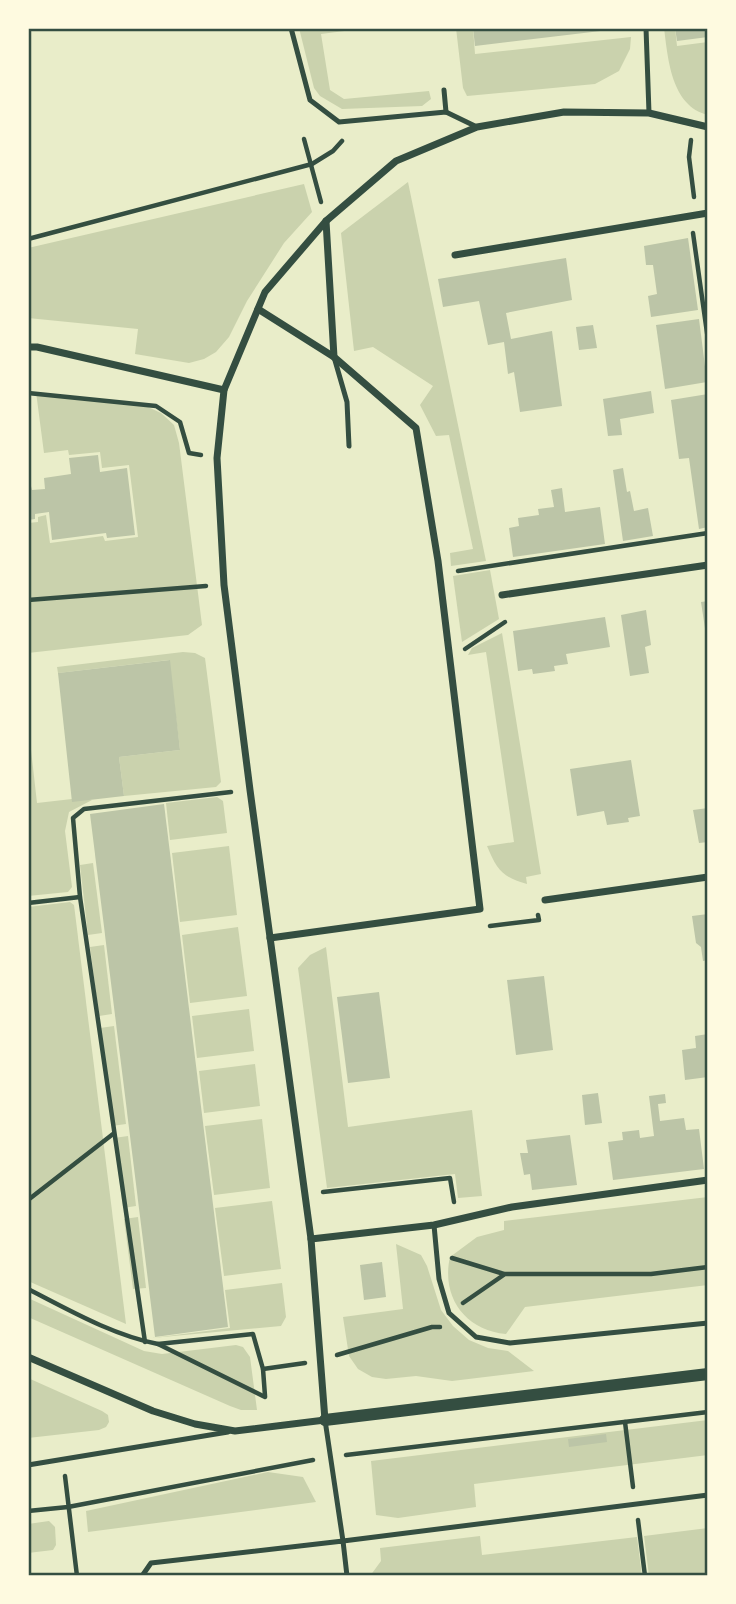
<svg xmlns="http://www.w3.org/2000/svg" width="736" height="1604" font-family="'Libre Baskerville',serif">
<rect width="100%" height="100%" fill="#e9edc9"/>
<g fill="#cad2ad">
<polygon points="299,28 368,28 321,34 330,90 344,99 429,91 431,99 422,106 342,109 320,96 314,88"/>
<polygon points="456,28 473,28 475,54 631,37 630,49 619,71 595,84 467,96 463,88"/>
<path d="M664,28H675L677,46L708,42V115C671,106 668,58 664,28Z"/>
<polygon points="408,182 486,561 451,566 450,553 473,549 449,435 436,436 420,405 433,386 373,347 354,351 341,233"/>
<polygon points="304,184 312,212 284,243 247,301 229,337 216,352 204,359 189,363 135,354 138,329 28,318 28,248"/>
<polygon points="36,392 146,406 161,413 174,425 179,443 202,625 188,635 28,653 28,523 38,522 38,517 46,515 50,543 103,536 105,541 138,537 129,465 102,468 100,452 69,455 68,450 44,453"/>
<polygon points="490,570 499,619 462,642 453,576"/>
<path d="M502,633L541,874L526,877L527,884C502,877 497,870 487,846L514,842L486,652L468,655L472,648Z"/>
<polygon points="183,652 195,653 205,658 221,782 216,787 124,796 119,757 180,750 169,660 58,673 57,667"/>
<polygon points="28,723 37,803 72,799 92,800 69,812 65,831 72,887 68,892 28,896"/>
<polygon points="217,797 223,801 227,833 170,840 166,803"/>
<polygon points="229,846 237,915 180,922 172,853"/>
<polygon points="93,863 102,933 88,935 80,865"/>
<polygon points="70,902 74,905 126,1324 28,1281 28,907"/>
<polygon points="238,927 247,996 190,1003 182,935"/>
<polygon points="104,945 112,1014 99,1016 90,947"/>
<polygon points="326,947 348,1127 472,1110 482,1196 458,1198 455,1174 327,1188 298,968 310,955"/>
<polygon points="249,1009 254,1051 197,1058 192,1016"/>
<polygon points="114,1026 126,1124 112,1126 100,1028"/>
<polygon points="255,1064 260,1106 204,1113 199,1071"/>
<polygon points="262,1119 270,1188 214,1195 205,1126"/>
<polygon points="128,1136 136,1206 123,1208 114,1138"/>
<path d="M708,1197V1285L525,1307L506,1334C465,1330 441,1297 450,1257L477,1237L504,1230V1221Z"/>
<polygon points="272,1201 281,1269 224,1276 215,1208"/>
<polygon points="138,1217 146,1288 133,1289 124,1219"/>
<polygon points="396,1244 421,1255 427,1266 441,1310 453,1326 469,1340 488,1348 508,1351 534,1371 452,1381 416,1376 386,1379 372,1377 358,1369 349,1356 343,1317 403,1309"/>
<polygon points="282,1283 286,1317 281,1326 152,1338 230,1328 225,1290"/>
<polygon points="28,1298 144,1351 162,1354 236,1345 243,1347 250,1357 257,1410 241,1410 230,1406 28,1317"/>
<polygon points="28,1378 102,1411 108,1415 109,1422 106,1427 99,1430 28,1438"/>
<polygon points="708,1420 708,1455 474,1484 476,1507 398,1518 376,1515 371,1461"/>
<polygon points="268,1472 303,1477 316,1502 88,1532 86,1511"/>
<polygon points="49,1521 55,1527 56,1545 53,1550 28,1553 28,1524"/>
<polygon points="708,1528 708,1576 649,1576 644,1536"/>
<polygon points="480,1536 482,1555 637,1537 642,1576 370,1576 381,1561 380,1548"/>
</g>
<g fill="#bcc5a7">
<polygon points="473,28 609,28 609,30 475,46"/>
<polygon points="675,28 708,28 708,37 677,41"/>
<polygon points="688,238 698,310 651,317 648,296 657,294 653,265 646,265 644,246"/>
<polygon points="566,258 572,300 506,313 511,339 552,331 562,406 520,412 514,372 508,374 504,342 488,345 479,301 443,307 438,279"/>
<polygon points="699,319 707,382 665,389 656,325"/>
<polygon points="593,325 597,348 579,350 576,327"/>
<polygon points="651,391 654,413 620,419 622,435 608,436 603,399"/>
<polygon points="708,394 708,527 699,529 689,458 679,459 671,400"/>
<polygon points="98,455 100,472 127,468 135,535 107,538 106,533 52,540 49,512 35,514 35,519 28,520 28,474 32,490 45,489 44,478 71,474 69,458"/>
<polygon points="623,468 627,492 630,491 634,511 648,508 653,536 623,541 613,470"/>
<polygon points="562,488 565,512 600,507 605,544 513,557 509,528 519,526 518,518 539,515 538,509 554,507 551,490"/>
<polygon points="708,601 708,635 706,635 701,602"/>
<polygon points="646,610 651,645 645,647 649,673 630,676 621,615"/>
<polygon points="605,617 610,647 566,654 568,664 554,666 555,671 533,674 532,669 518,671 513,631"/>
<polygon points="170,660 180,750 119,757 124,796 72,802 58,673"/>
<polygon points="631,760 640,816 628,818 629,822 607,825 604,811 577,816 570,769"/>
<polygon points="164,804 228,1327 155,1337 90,814"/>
<polygon points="708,808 708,842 699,843 693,810"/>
<polygon points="708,914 708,960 703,961 701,947 696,943 692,916"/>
<polygon points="544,976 553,1050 516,1055 507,980"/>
<polygon points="379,992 390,1078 348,1083 337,997"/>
<polygon points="708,1034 708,1077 685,1080 682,1050 696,1048 695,1036"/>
<polygon points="598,1093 602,1123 585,1125 582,1095"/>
<polygon points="665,1094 666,1103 658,1104 660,1121 684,1118 686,1130 699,1129 704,1169 613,1180 608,1142 623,1140 622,1132 639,1130 640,1138 654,1136 649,1096"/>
<polygon points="570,1135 577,1185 532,1190 530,1174 524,1175 520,1153 528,1153 526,1140"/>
<polygon points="382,1262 386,1297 364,1300 360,1265"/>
<polygon points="606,1434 607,1442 569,1447 568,1439"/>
</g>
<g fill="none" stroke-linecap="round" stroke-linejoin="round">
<g stroke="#344e41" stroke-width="4.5">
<polyline points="304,139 321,202"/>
<polyline points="691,140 689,157 694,197"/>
<polyline points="693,233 708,340"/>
<polyline points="28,239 312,164 333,151 342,141"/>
<polyline points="28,393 156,406 180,422 189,453 201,455"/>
<polyline points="458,571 708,533"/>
<polyline points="28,600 206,586"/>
<polyline points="465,649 505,622"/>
<polyline points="28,903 80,897"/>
<polyline points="490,926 539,920 538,915"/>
<polyline points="323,1192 450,1178 454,1202"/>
<polyline points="28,1200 113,1134"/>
<polyline points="452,1258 504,1274"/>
<path d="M28,1289C69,1310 112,1335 158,1344L265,1397"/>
<polyline points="463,1303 505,1274 651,1274 708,1267"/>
<polyline points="145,1342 80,897 73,818 84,809 231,792"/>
<polyline points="158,1344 253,1334 263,1369 305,1363"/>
<polyline points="337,1355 432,1327 440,1327"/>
<polyline points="263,1369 265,1396"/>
<polyline points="625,1422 633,1487"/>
<polyline points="346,1455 708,1412"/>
<polyline points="65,1476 77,1576"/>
<polyline points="28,1511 68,1507 313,1460"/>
<polyline points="638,1520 645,1576"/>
</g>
<g stroke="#344e41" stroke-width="5">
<polyline points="291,28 310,100 339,122 446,112 477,127"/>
<polyline points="646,28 649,113"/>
<polyline points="444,90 446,112"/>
<polyline points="334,357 347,402 349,446"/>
<polyline points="434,1225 439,1279 449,1313 476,1337 510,1343 708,1323"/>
<polyline points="325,1420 343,1541 708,1495"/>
<polyline points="28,1465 228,1432"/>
<polyline points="142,1576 151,1563 343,1541 347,1576"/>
</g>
<g stroke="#344e41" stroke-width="7">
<polyline points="455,255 708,213"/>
<polyline points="258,309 334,357"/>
<polyline points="28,347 37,347 224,390"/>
<polyline points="502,595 708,565"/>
<polyline points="545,900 708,877"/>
<polyline points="270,938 480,909 438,561 416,428 334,357 326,221"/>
<polyline points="311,1239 434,1225 512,1207 708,1180"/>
<polyline points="28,1357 153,1411 195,1424 235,1431 325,1420 311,1239 250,790 224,585 217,458 224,390 265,292 326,221 396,161 477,127 564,112 649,113 708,127"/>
</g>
<polyline stroke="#344e41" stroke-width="12" points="325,1420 708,1374"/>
</g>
<rect width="736" height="1604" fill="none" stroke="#fefae0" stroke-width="60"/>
<rect x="30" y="30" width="676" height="1544" fill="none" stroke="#344e41" stroke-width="2.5"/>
</svg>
